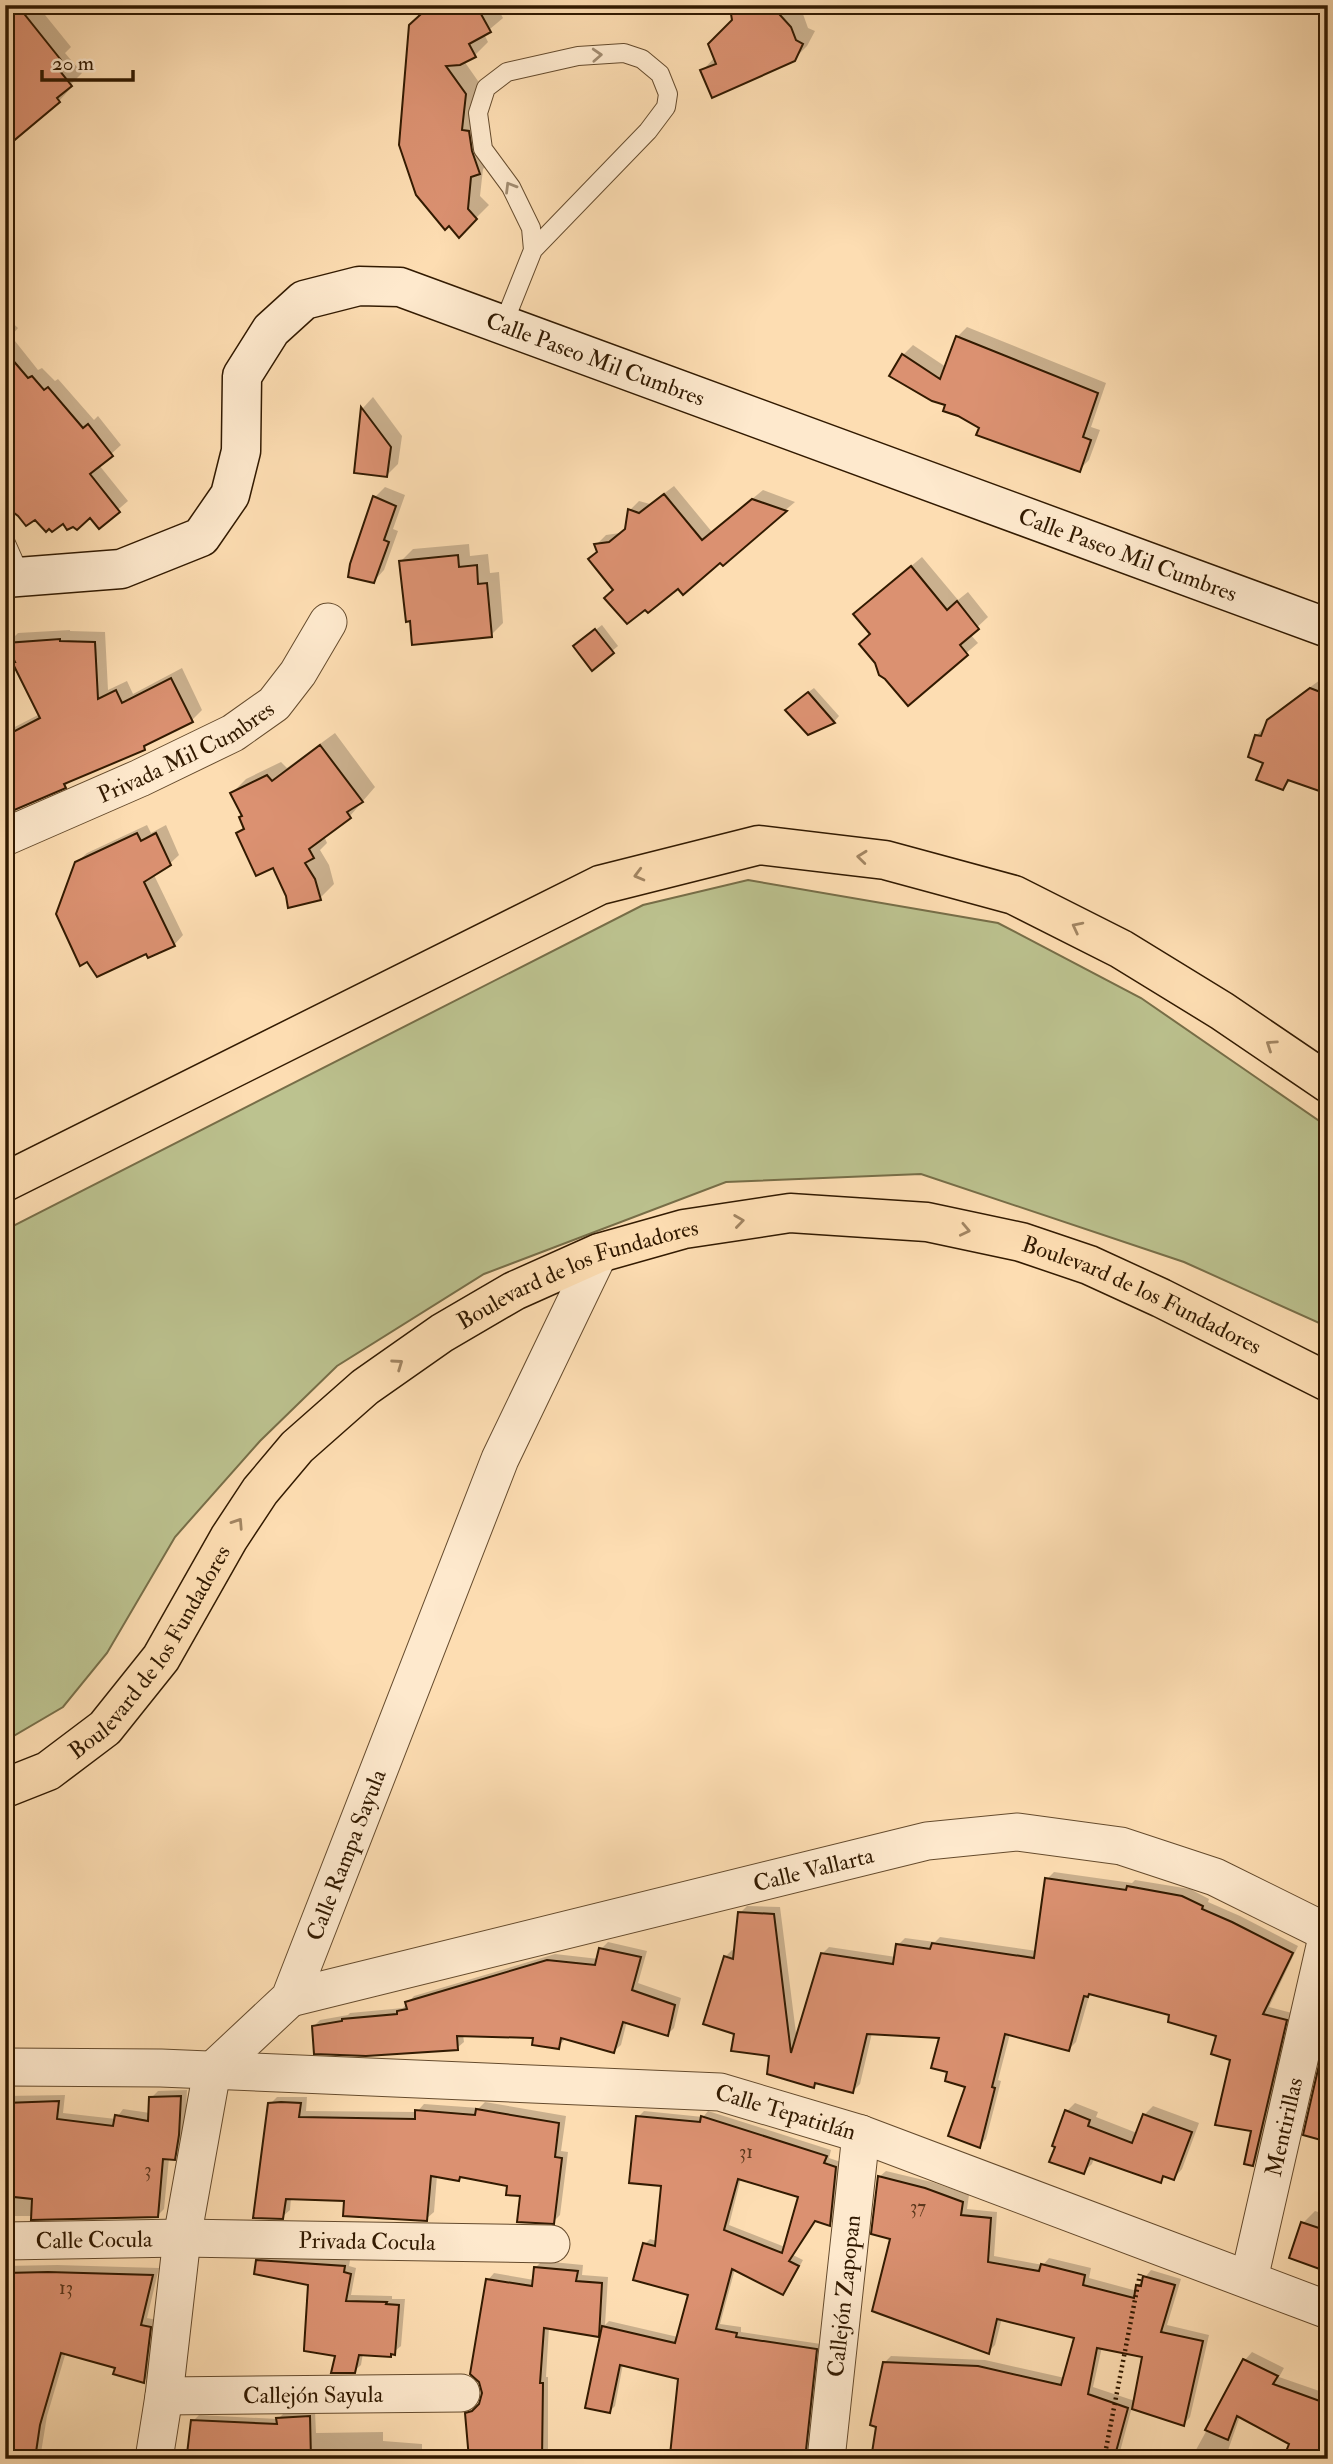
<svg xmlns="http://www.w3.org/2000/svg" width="1333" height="2464" font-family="'IM FELL Double Pica',serif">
<rect width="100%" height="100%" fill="#fdddb2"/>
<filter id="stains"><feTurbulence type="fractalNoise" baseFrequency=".00286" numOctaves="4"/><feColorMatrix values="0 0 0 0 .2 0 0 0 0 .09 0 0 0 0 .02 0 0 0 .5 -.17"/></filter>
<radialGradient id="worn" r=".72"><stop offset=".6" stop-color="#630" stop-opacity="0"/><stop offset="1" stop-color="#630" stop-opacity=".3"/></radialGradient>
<polygon fill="#bcc28f" stroke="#776e48" stroke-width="2" points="748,880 998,923 1141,998 1328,1127 1328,1327 1184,1262 921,1174 726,1182 484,1274 337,1366 260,1441 175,1537 107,1653 63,1707 5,1741 5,1230 643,905"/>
<g fill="#0003" fill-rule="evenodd">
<polygon points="5,5 37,5 71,47 65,53 82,73 68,87 70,89 59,101 5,150"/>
<polygon points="418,5 496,5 503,18 484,34 488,42 475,55 464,61 478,81 474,117 492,160 483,169 480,196 489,205 459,235 418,18"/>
<polygon points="628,5 661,5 654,13"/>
<polygon points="742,5 795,5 803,14 808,28 815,31 807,46 794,59 702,71 715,57 734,21 733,15"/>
<polygon points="5,316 18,328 11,336 38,370 42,368 55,381 58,379 94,420 98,416 121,445 99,465 128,501 99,526 90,515 63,522 35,517 5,436"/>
<polygon points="967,327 1106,383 1091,427 1100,430 1089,460 1079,470 981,427 947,404 903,355 913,345 946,367 957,337"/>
<polygon points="373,397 402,436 398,464 387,475 355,472 363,408"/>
<polygon points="674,486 712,532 763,490 795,502 723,563 720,561 678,587 615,589 596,545 606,535 620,533 627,528 630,510 639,501 650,504"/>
<polygon points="385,487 405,495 393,529 398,531 384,570 374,581 375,497"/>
<polygon points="469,544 470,556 488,554 490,573 499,572 503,623 491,635 401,561 413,549"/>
<polygon points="922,557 958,600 968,592 988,617 970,634 978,643 908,703 872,633 866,604"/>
<polygon points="602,625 618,646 612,651 581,641"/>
<polygon points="70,630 70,631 105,632 108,690 127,681 133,694 182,668 202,710 192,720 153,739 144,748 71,780 65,786 5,812 5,732 40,714 8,643 18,633"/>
<polygon points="1328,663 1328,792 1292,779 1283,788 1265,762 1256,736 1280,709 1320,680"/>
<polygon points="814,688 839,716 834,722 792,704"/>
<polygon points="335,733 375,787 350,816 324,836 327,843 320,850 329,865 334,884 320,898 288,895 273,866 238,833 245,827 243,816 232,793 246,779 281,762 287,768"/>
<polygon points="147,825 151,833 166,825 179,855 162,871 154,875 183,935 174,945 77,862 87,853"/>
<polygon points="1054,1872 1132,1883 1135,1880 1190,1889 1209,1899 1208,1902 1240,1916 1298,1946 1269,2007 1292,2013 1260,2157 1253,2164 1253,2130 1232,2059 1218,2034 1172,2014 1090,1993 1076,2042 1069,2049 1010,2034 998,2080 1001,2081 986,2139 979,2146 967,2085 941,2036 872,2033 860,2084 853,2091 818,2082 814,2086 771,2055 736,2033 725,1957 732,1950 735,1951 740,1913 747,1906 780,1907 797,2041 822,1954 829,1947 896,1957 898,1945 905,1938 935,1942 940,1937 1037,1951 1047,1879"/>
<polygon points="608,1942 647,1951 638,1983 681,1998 674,2028 668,2034 627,2021 621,2045 614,2051 566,2038 558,2047 535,2036 463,2035 464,2042 457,2048 313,2027 320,2020 348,2015 350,2013 403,2008 414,1996 555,1954 599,1959 601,1949"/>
<polygon points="187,2090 185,2127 181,2151 174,2158 169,2158 164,2209 157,2216 5,2216 5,2096 65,2095 63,2113 116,2119 123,2109 150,2113 151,2098 158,2091"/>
<polygon points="277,2097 307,2097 306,2111 417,2112 424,2104 479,2108 485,2102 566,2116 561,2151 568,2152 560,2215 553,2222 509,2184 462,2176 459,2179 437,2176 434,2212 426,2219 346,2199 291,2198 290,2210 282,2217 270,2104"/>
<polygon points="1075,2103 1098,2112 1096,2117 1137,2133 1144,2115 1153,2106 1199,2123 1182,2169 1174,2178 1166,2175 1160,2181 1094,2158 1092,2164 1083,2172 1067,2111"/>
<path d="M644,2111L703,2117L708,2111L831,2150L829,2158L841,2162L835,2218L830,2224L816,2220L793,2255L803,2260L788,2288L783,2293L735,2269L720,2324L741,2327V2332L821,2344L811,2459H702L680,2377L623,2364L615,2406L609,2412L603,2331L599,2335L549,2327L546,2377H548V2459H470L467,2414L480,2405L484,2393L488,2280L494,2273L534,2280L536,2267L542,2261L583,2265L582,2275L608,2277L605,2325L609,2321L678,2337L690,2294L645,2244L650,2239L657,2241L663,2184L638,2117ZM741,2178L801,2195L785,2247L729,2225Z"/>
<path d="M886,2171L932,2182L969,2195L967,2209L997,2212L994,2256L1043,2265L1049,2258L1091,2268L1089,2278L1137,2291L1138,2286L1151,2270L1181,2279L1167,2325L1209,2335L1190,2417L1184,2424L1132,2407L1118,2459H873L884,2363L891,2356L985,2360L1065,2378L1076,2337L1002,2318L995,2345L988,2352L892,2237L879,2177ZM1102,2347L1144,2356L1135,2401L1093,2387Z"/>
<polygon points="1315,2211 1328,2215 1328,2270 1303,2223"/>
<polygon points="264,2255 350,2260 349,2266 356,2268 351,2295 392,2296 392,2299 405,2299 401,2346 390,2355 363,2353 361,2365 354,2371 337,2355 310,2284 258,2261"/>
<polygon points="57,2265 159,2268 147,2318 157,2320 151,2373 144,2381 117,2367 66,2352 47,2416 40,2459 5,2459 5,2266"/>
<polygon points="1252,2352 1284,2368 1279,2377 1328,2394 1328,2459 1291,2443 1240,2416 1225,2459 1191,2459 1245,2360"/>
<polygon points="315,2411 316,2433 383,2432 383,2441 422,2444 422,2459 249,2459 193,2421 199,2415 278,2419 284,2413"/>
</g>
<g fill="#db9171" stroke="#321a01" stroke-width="2" fill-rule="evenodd">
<polygon points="5,5 17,5 61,60 55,65 72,86 57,98 60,102 5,148"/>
<polygon points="431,5 476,5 491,32 469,44 476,57 460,65 446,66 466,94 462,130 469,131 472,151 480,174 471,177 468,209 477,219 459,238 449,226 445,230 416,195 399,145 409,25"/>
<polygon points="753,5 771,5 791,27 796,40 803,44 795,61 712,98 700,70 716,64 708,44 732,20 731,14"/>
<polygon points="956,336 1098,393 1083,437 1091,440 1080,472 976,435 979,428 958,416 943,411 945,405 932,401 889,376 902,354 940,379"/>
<polygon points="5,351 28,378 32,376 44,390 48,387 83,428 88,424 113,456 90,474 120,512 99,529 90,518 77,530 73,527 67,530 63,524 52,532 49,529 46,532 35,520 26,526 18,516 5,506"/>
<polygon points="361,407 391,447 387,477 354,473"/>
<polygon points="664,494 702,540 752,499 787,511 723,566 720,563 683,595 678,589 648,613 645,610 627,624 604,598 613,590 588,559 597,552 594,544 609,542 625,529 628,509 639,513"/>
<polygon points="373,496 396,506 384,540 389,542 374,583 348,577 350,564"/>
<polygon points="458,555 459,567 477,565 478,584 487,583 492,637 412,645 410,621 406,622 399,561"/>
<polygon points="911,566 947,610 957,601 979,629 960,645 968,655 908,706 885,679 879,675 875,663 859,644 870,634 853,614"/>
<polygon points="595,629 614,653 592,671 573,646"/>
<polygon points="60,639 60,641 95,642 98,699 116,690 122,703 171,678 193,722 144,746 145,750 64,784 66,788 5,814 5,736 40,718 12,662 15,662 6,643"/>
<polygon points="1310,688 1328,695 1328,794 1288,780 1283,790 1256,780 1263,763 1248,757 1255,735 1261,736 1267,720"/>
<polygon points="808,692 835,723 808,735 785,710"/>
<polygon points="320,745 363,802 347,812 351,818 309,849 314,858 305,863 315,879 321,900 288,908 286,896 273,868 256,876 236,833 244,829 239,817 242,816 230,793 267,775 272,781"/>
<polygon points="137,833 141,841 156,833 171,865 144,882 175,946 148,958 146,954 97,977 87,962 80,966 56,914 75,862"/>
<polygon points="1045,1878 1126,1890 1127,1886 1182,1896 1203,1906 1202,1909 1232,1922 1293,1953 1263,2014 1287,2020 1253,2166 1244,2164 1251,2131 1215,2125 1230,2060 1211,2054 1216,2036 1168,2022 1169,2015 1089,1994 1088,1997 1084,1996 1069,2051 1005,2034 992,2087 995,2088 980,2148 948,2136 965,2087 945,2081 947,2072 931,2068 939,2038 867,2034 853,2093 815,2083 814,2088 767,2074 769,2056 731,2051 734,2034 703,2024 724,1956 733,1959 738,1912 774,1914 791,2053 821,1953 893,1964 896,1944 930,1949 932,1943 1034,1958"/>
<polygon points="599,1948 641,1957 632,1990 675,2005 668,2036 623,2022 614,2053 561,2038 559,2049 532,2045 533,2038 457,2036 458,2050 366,2056 314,2054 312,2026 342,2021 342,2019 397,2014 397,2011 407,2009 405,2002 547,1960 595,1965"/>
<polygon points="1327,2030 1328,2030 1328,2142 1303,2135"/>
<polygon points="181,2096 179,2135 175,2160 163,2159 158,2217 31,2220 32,2199 5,2196 5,2103 59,2101 57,2119 113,2126 115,2115 148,2121 149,2097"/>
<polygon points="281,2102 301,2103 299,2117 415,2119 415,2110 475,2115 476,2109 559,2123 555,2157 562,2158 554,2224 517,2222 520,2196 506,2195 507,2186 460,2177 459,2181 431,2176 427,2221 343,2216 344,2201 286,2199 283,2219 253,2218 268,2103"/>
<polygon points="1065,2110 1090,2120 1088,2126 1132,2143 1143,2114 1192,2132 1174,2180 1163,2176 1161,2183 1090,2158 1084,2174 1049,2162 1055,2147 1052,2146"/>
<path d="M636,2116L700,2122L701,2116L827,2156L824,2163L836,2167L830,2226L815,2221L789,2261L799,2266L783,2295L732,2269L716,2329L737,2333L736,2337L817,2349L805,2459H675L676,2455H670L678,2379L620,2365L610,2413L585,2408L602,2326L675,2343L688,2295L633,2280L643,2243L655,2246L661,2186L629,2183ZM738,2179L798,2197L782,2253L724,2230Z"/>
<polygon points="878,2176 925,2188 963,2202 961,2215 991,2218 988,2262 1039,2271 1041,2264 1085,2275 1083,2285 1134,2298 1136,2285 1141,2286 1143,2276 1175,2285 1161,2332 1203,2341 1184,2426 1132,2409 1142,2357 1097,2348 1088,2394 1128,2408 1114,2459 871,2459 876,2427 870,2425 883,2362 978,2366 1061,2385 1074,2338 997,2319 989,2354 872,2311 890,2239 871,2234"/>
<polygon points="1301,2222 1328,2231 1328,2272 1289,2258"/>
<polygon points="256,2260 345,2266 344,2272 351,2274 346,2301 387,2302 386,2304 399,2305 395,2355 391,2354 391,2357 359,2355 355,2373 331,2373 335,2356 304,2351 304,2349 308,2285 254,2274"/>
<polygon points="534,2267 578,2271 576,2281 602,2283 599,2337 544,2328 540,2383 543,2383 542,2459 469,2459 465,2413 472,2411 479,2404 482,2393 479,2382 470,2374 486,2279 532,2286"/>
<polygon points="48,2272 153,2275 141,2325 151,2327 144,2383 113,2374 115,2368 61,2353 40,2425 35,2459 5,2459 5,2273"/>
<polygon points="1243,2359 1278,2376 1273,2384 1328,2404 1328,2459 1283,2459 1289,2444 1237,2416 1228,2440 1205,2430"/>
<polygon points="310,2416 311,2459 189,2459 190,2454 187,2454 191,2420 277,2424 276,2418"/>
</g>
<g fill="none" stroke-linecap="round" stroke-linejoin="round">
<defs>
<g id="lane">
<polyline points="503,325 533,250 648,131 666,107 668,94 660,74 642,59 624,53 578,56 507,72 486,88 478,113 483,149 511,187 531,228 533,250"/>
<polyline points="5,541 21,577"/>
</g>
<g id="street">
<path id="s1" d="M5,837L140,778L233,733L274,704L298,673L328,622"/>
<path id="s2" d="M290,1998L927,1841L1018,1832L1121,1846L1215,1877L1328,1933"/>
<path id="s3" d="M5,2067L161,2068L720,2092L861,2134L1328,2310"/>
<path id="s4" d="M5,2241L182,2238L551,2244"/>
<path id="s5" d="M1249,2279L1328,1933"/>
<path id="s6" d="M164,2396L461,2393"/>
<path id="s7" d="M154,2459L164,2396L182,2238L212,2071L290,1998L500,1459L599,1253"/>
<path id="s8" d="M826,2459L861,2134"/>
</g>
<g id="secondary">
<path id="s9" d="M5,578L121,569L201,537L230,495L241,451L242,376L271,330L304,300L359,286L400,287L1328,628"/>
</g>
<g id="primary">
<polyline points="5,1182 600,885 759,845 885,860 1014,895 1121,949 1222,1011 1328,1083"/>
<path id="s10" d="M5,1788L48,1771L105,1728L161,1658L229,1538L260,1491L297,1447L365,1387L442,1333L514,1291L599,1253L684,1229L790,1213L927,1222L1021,1242L1089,1265L1161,1298L1328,1382"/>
</g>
</defs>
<use href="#lane" stroke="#654b2d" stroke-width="20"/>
<use href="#street" stroke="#654b2d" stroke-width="39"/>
<use href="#secondary" stroke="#321a01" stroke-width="41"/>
<use href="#primary" stroke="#321a01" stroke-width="41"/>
<polyline stroke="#321a01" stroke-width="4.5" stroke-dasharray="2 3.5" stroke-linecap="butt" points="1104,2459 1140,2274"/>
<use href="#lane" stroke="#fee9cd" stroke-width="18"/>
<use href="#street" stroke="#fee9cd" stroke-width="37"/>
<use href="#secondary" stroke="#fee9cd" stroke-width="38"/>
<use href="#primary" stroke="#fdddb2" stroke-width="38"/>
</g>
<defs><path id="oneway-chevron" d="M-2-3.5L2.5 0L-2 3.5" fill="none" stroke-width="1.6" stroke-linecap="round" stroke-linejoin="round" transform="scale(1.75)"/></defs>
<g stroke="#a28c71">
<use href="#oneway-chevron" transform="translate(597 55) rotate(-3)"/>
<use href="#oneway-chevron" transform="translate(510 187) rotate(-121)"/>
</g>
<g stroke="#a28562">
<use href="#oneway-chevron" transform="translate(862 857) rotate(-174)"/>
<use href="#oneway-chevron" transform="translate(639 875) rotate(165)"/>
<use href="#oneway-chevron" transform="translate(1077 927) rotate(-153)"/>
<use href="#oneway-chevron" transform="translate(1271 1045) rotate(-146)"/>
<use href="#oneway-chevron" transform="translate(739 1221) rotate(-8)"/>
<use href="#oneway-chevron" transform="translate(965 1230) rotate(12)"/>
<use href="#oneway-chevron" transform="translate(398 1364) rotate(-35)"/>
<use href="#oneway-chevron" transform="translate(238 1523) rotate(-57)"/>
</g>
<g text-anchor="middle" stroke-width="7" stroke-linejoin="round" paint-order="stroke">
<g font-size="19" fill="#5c381d">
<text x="746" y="2158">31</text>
<text x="148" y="2176">3</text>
<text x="918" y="2213">37</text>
<text x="66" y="2294">13</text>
</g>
<g font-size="23" fill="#321a01" stroke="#fee9cd">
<text dy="8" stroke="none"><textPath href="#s9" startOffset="779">Calle Paseo Mil Cumbres</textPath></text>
<text dy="8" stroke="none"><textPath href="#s9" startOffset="1346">Calle Paseo Mil Cumbres</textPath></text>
<text dy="8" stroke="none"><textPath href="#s1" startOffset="200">Privada Mil Cumbres</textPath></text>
<text dy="8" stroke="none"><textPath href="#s10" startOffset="793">Boulevard de los Fundadores</textPath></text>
<text dy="8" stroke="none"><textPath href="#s10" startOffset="1381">Boulevard de los Fundadores</textPath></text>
<text dy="8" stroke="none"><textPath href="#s10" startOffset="205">Boulevard de los Fundadores</textPath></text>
<text dy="8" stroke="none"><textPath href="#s7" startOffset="653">Calle Rampa Sayula</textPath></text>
<text dy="8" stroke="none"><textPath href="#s2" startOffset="539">Calle Vallarta</textPath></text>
<text dy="8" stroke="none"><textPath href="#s3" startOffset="784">Calle Tepatitlán</textPath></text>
<text dy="8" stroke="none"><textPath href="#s5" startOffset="156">Mentirillas</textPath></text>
<text dy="8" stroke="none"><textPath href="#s4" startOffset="89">Calle Cocula</textPath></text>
<text dy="8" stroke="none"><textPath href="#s4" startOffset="362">Privada Cocula</textPath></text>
<text dy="8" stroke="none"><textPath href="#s8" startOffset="164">Callejón Zapopan</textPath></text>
<text dy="8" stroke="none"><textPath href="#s6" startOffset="149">Callejón Sayula</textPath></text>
</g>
</g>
<rect width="1333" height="2464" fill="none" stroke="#fdddb2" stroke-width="28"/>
<rect x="7" y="7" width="1319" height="2450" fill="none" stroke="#321a01" stroke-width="3.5"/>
<rect x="14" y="14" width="1305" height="2436" fill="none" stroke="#321a01" stroke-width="2"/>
<path d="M42 70v10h91v-10" fill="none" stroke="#321a01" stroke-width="3.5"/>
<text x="52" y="70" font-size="21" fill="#321a01" stroke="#fee9cd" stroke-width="5" paint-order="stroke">20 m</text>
<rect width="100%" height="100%" filter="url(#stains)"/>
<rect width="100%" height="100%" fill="url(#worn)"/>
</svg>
